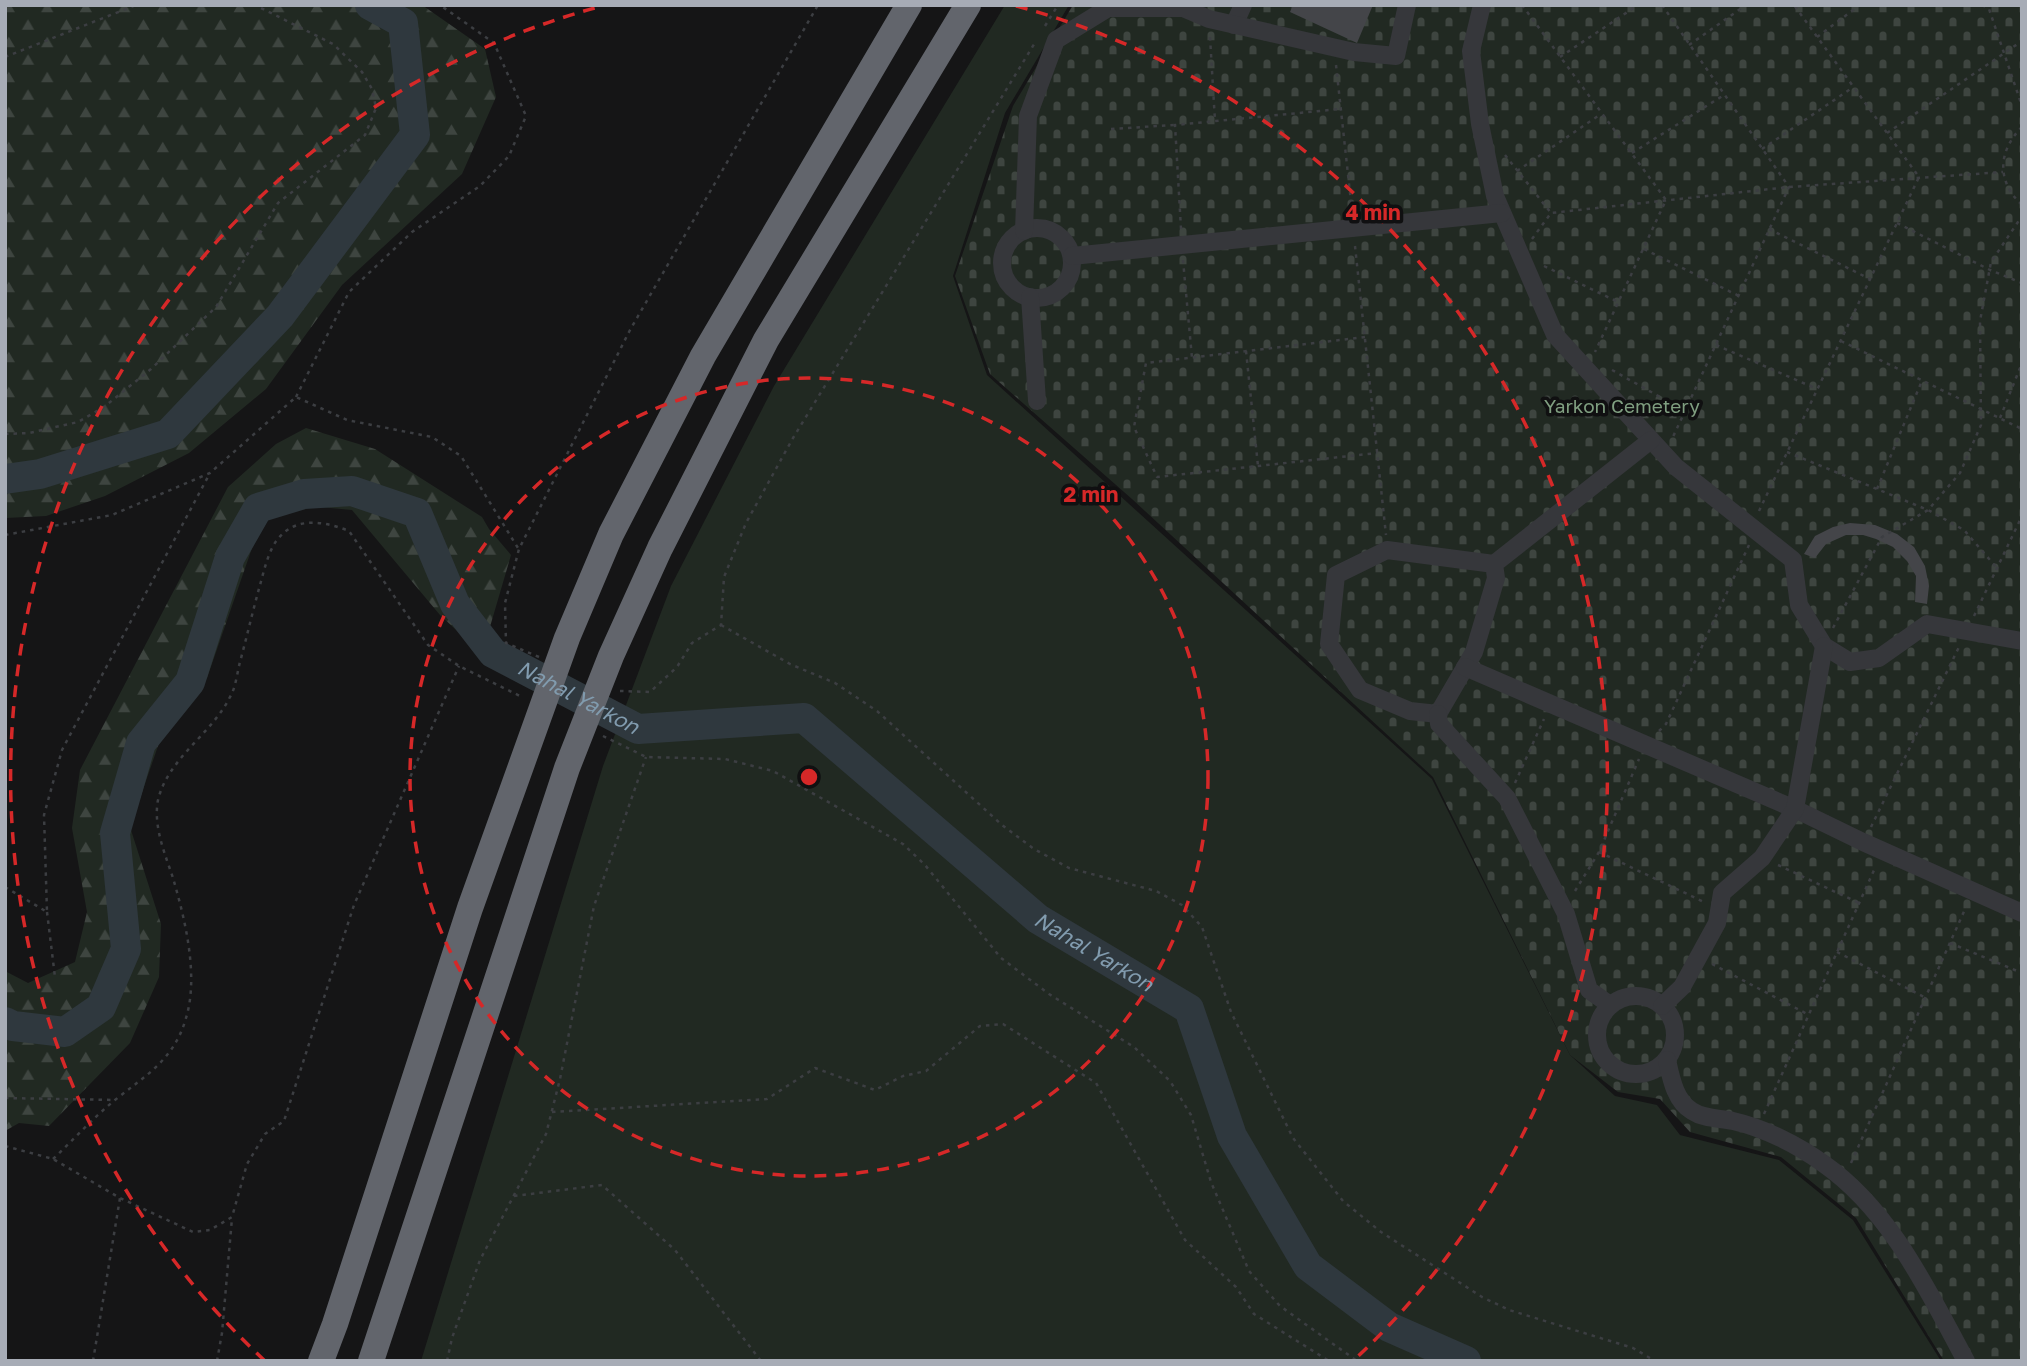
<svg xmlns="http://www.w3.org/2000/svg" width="2027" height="1366" font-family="'Golos Text',sans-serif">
<defs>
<pattern id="forest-firs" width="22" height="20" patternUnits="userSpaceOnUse" patternTransform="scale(1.75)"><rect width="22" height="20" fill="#212922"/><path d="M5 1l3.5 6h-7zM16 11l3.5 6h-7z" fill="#3e4540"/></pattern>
<pattern id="cemetery-stones" width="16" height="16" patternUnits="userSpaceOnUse" patternTransform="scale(1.75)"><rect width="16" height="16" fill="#212922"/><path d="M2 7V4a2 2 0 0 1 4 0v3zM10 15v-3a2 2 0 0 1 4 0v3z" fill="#3e4540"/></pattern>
</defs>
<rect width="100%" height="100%" fill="#151516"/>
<polygon fill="#212922" points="1005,5 1069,5 1005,113 953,276 987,375 1432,779 1570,1055 1615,1096 1657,1105 1680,1135 1779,1160 1853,1220 1941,1361 421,1361 603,766 671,586 774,386"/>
<g fill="url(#forest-firs)">
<polygon points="5,5 422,5 485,49 496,97 462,174 342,285 266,389 189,453 105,496 46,516 5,518"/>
<polygon points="306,428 375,449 482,517 489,529 511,555 482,654 440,615 352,510 268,502 207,678 159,743 130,827 161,924 159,977 130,1043 49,1126 19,1123 5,1131 5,971 28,983 75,962 87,912 72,828 80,770 228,487 276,444"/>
</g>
<polygon fill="url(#cemetery-stones)" points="1073,5 2022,5 2022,1361 1944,1361 1856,1218 1781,1157 1690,1132 1660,1099 1618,1092 1570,1055 1433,777 1132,499 990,374 955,276 1013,106"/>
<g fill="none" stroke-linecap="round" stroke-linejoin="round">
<g stroke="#2f383e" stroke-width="30">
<polyline points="5,479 40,474 168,434 280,316 415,135 403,23 370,5"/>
<path id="s1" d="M5,1022L13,1026L65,1032L101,1007L126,949L115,833L141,743L190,682L230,557L258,508L304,494L352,491L417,513L455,604L493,653L638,729L804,718L1038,919L1189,1009L1232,1136L1308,1266L1389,1327L1466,1361"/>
</g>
</g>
<g fill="#444549">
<polygon points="1293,5 1373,5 1357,43 1290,12"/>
<polygon points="1850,523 1875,525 1897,534 1914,547 1925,566 1929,586 1927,604 1915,602 1916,576 1907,561 1893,547 1876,539 1863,535 1846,535 1826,544 1815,558 1804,554 1815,536 1833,527"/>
</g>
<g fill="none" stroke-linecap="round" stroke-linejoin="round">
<g stroke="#3c3e42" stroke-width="2.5" stroke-dasharray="3.5 5" stroke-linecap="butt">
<polyline points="1522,5 1666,200 1595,352"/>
<polyline points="1662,5 1789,187 1672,439"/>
<polyline points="1982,5 1989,9 2022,106"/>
<polyline points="1045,26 1058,5"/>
<polyline points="1210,37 1215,121"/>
<polyline points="1817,37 1860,5"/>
<polyline points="1689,45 1746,5"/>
<polyline points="5,57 136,5"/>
<polyline points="1560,57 1638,5"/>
<polyline points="1336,65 1352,211"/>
<path d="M2022,127C1998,151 1996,181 2022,205"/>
<polyline points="1111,129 1174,125"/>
<polyline points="1887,133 2022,41"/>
<polyline points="1762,149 1852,88"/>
<polyline points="1632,153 1724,95"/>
<polyline points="1505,155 1551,213"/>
<polyline points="1517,171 1601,114"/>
<polyline points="1897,223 1990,270 2022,283"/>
<polyline points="1181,229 1175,125 1340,109"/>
<polyline points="1769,229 1870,279"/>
<polyline points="1532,239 1551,213 1789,187 2003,172"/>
<polyline points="1355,246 1386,535"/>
<polyline points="1644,249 1739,296"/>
<polyline points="1183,260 1192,358"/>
<polyline points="1544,266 1618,302"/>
<polyline points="1365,337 1146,363 1134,427 1157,477 1377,453"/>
<polyline points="1841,341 2022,429"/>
<polyline points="1716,345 1817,389"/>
<polyline points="1246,351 1258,466"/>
<polyline points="1612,370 1685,411"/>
<polyline points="296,397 349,292 412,232 480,186 509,156 526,116 494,43 440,5"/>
<polyline points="2000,418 2022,363"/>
<polyline points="5,434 29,433 78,422 104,407 151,369 216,307 278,203 365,135 376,108 372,89 362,72 333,44 255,5"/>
<polyline points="1787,452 1928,510 1964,530 1997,568"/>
<polyline points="1877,489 1921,383"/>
<polyline points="1759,511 1919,177 1794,5"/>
<polyline points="5,535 112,515 210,473 296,397 347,420 432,437 461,456 518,548"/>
<polyline points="1974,616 2022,516"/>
<polyline points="721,625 790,664 835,683 877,711 1002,825 1034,849 1069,868 1156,891 1182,905 1202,927 1231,1012 1293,1138 1343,1201 1381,1232 1482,1297 1509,1310 1633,1348 1655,1361"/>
<polyline points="1833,628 1882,537 1928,510 1960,473 1981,425 1980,321 1991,262 2022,216"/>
<polyline points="539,657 506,643 505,603 519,549 630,330 818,5"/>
<polyline points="620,691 650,692 677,667 692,643 721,625 724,577 746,523 793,438 1036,41"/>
<polyline points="1659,731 1666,724 1749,545"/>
<polyline points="603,736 646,757 725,759 773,771 903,844 925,865 1001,958 1049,994 1134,1047 1170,1081 1191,1115 1211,1182 1249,1271 1280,1306 1357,1361"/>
<polyline points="1515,783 1544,719"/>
<polyline points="1871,827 1959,647"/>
<polyline points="1599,852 1704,902"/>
<polyline points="1778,865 1859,903"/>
<polyline points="5,887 47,912 44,815 62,750 210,473"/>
<polyline points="1575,891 1599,852 1639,759"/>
<polyline points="47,912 55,977"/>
<polyline points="1950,943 2022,973"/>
<polyline points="1837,952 1924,997"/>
<polyline points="1712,964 1809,1015"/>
<polyline points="5,1098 114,1100"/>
<polyline points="552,1112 767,1099 815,1068 875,1090 903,1076 926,1071 980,1026 1003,1024 1096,1083 1185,1240 1236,1287 1254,1314 1329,1361"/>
<polyline points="1764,1114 1875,868"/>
<polyline points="5,1146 53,1159 120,1198 193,1232 210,1230 232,1217 247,1164 265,1134 284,1121 354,905 459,666"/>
<path d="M53,1159C74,1139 93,1118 115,1100C146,1075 174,1060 186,1018C199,976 185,919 173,878C165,854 153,826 158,800C168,758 211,735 230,697C236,687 237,673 240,662C247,636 253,610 260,585C264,571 268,552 277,540C295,516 324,521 349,531L428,645L459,666L522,697"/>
<polyline points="1851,1163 1966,907"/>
<polyline points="514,1196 602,1185 675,1250 761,1361"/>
<polyline points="93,1361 120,1198"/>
<polyline points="217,1361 222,1333 232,1218"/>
<polyline points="447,1361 452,1338 480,1260 546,1134 560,1079 594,906 646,757"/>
</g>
<g stroke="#36373b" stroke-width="18">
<polyline points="1482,5 1471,51 1480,124 1495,196 1555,335 1676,467 1793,560 1799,605 1824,646 1850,662 1879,658 1927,624 2022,641"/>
<polyline points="1234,25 1243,5"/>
<circle cx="1037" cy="263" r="35"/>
<polyline points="1024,231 1028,116 1056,40 1108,8 1183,8 1209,19 1354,52 1396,56 1407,5"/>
<polyline points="1072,256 1502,213"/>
<polyline points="1030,297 1037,401"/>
<polyline points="1494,564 1496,578 1474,652 1438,714 1410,711 1360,690 1329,644 1336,575 1387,550 1494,564 1651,440"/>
<polyline points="1465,667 1795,809 1863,842 2022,913"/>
<polyline points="1438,714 1439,724 1507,798 1566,914 1589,990 1610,1005"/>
<circle cx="1636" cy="1035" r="39"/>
<polyline points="1662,1006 1682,987 1717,923 1722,893 1762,858 1795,809 1824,646"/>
<path d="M1667,1060C1671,1078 1675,1101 1692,1111C1704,1119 1719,1118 1733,1121C1764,1128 1798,1145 1824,1164C1891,1211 1928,1291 1966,1361"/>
</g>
<g stroke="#62656c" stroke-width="26">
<polyline points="321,1361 335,1324 470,908 567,638 611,534 703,356 909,5"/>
<polyline points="371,1361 567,768 611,656 660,548 766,340 968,5"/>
</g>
</g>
<g fill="none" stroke="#d62828" stroke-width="3.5" stroke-dasharray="12 9">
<circle cx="809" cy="777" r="399"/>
<path d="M265 1361A798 798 0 0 1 602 6M1016 6A798 798 0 0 1 1353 1361"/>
</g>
<g text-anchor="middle" stroke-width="7" stroke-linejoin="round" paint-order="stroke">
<g font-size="19" fill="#809f81" stroke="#101011">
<text x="1622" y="413">Yarkon Cemetery</text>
</g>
<g font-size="21" font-style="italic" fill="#819bae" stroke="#101011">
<text dy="7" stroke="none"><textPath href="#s1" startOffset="1066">Nahal Yarkon</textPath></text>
<text dy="7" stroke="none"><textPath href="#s1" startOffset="1673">Nahal Yarkon</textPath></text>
</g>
</g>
<circle cx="809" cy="777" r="10" fill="#d62828" stroke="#101011" stroke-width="3.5"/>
<g font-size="21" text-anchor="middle" font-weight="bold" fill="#d62828" stroke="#101011" stroke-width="7" stroke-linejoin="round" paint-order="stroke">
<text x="1373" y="220">4 min</text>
<text x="1091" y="502">2 min</text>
</g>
<rect width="2027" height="1366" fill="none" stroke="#a7acb6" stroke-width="14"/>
</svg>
